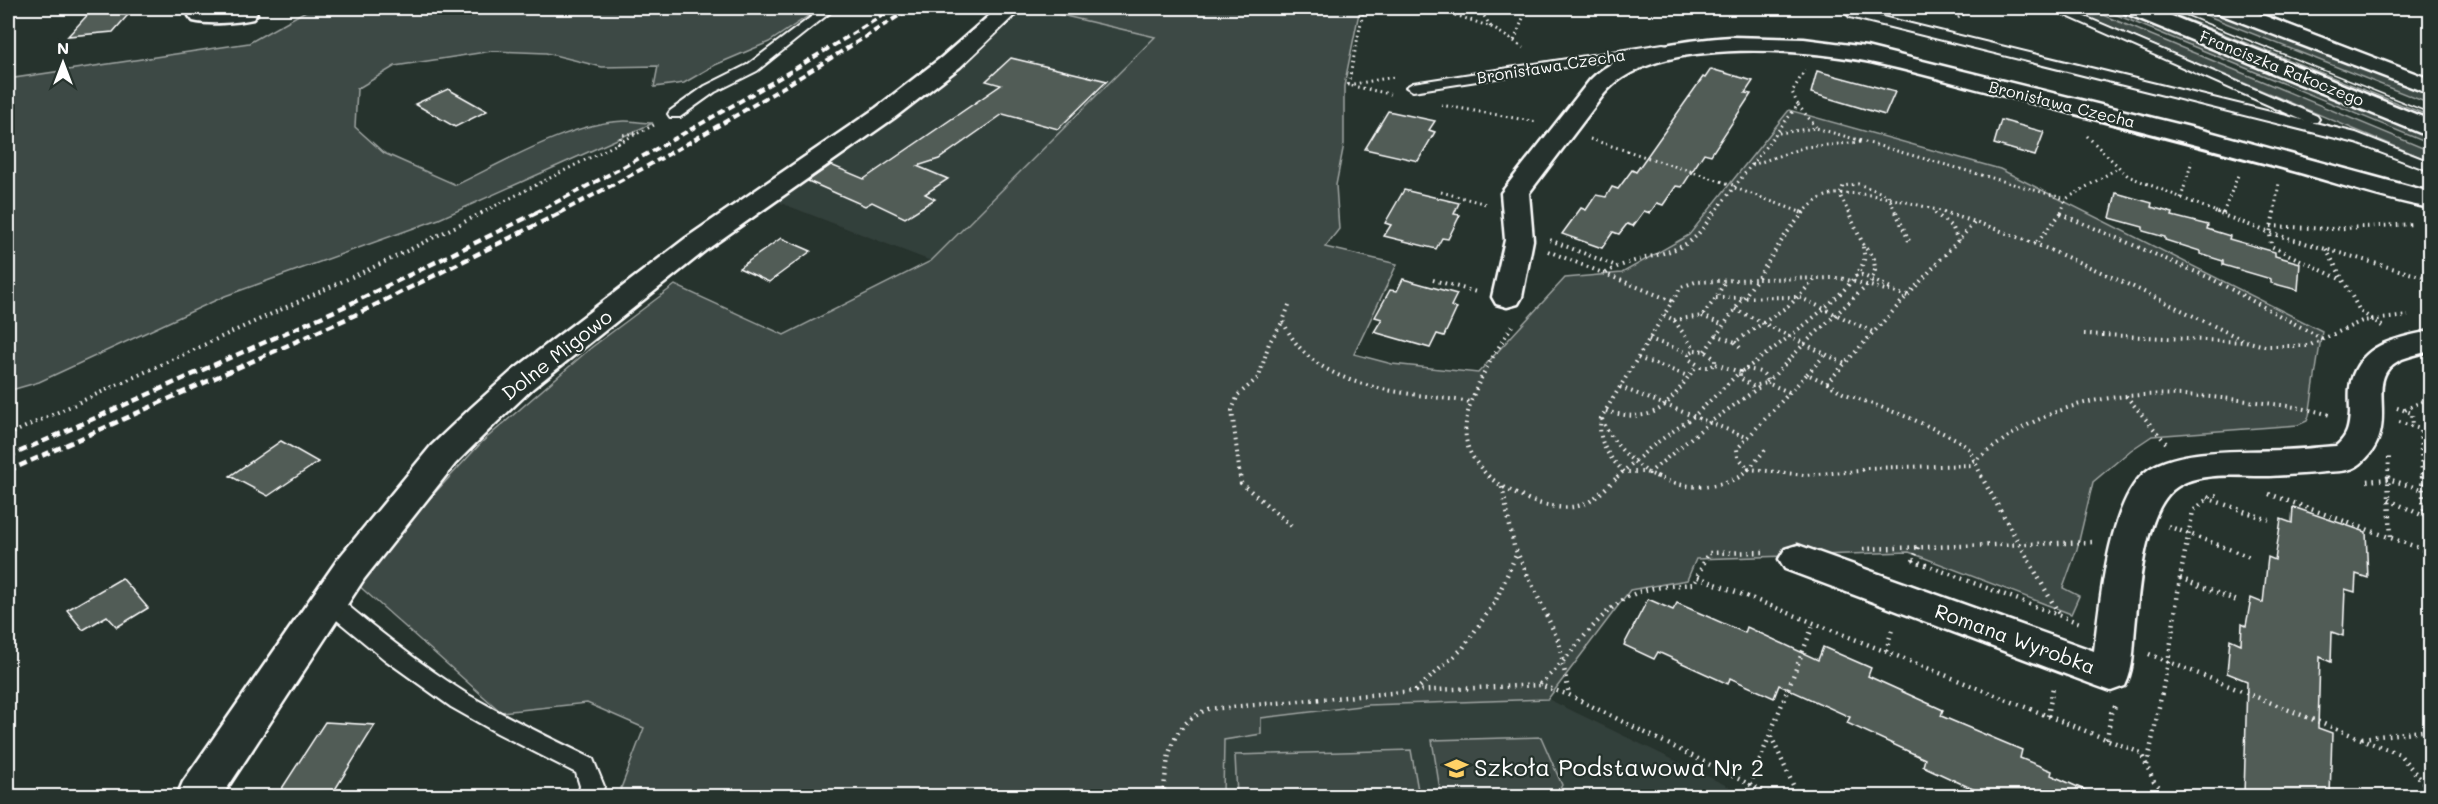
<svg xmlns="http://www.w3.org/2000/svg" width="2438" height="804" font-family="Mali,sans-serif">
<rect width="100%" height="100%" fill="#26332d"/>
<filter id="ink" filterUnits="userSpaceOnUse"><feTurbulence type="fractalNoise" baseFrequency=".0167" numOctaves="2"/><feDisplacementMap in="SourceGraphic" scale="12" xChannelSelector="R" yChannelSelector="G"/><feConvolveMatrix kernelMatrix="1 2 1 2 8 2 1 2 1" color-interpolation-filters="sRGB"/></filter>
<g filter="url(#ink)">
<g fill="#333f3a">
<polygon points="1022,8 1031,8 1155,37 931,261 778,202 857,142 938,88 947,73"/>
<polygon points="1548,699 1748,796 1223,796 1224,740 1261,734 1261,718 1368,705"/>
</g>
<g fill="#3e4944" stroke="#9ea4a2" stroke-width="1.5">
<path d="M311,8H820L769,42L715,65L684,83L654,87L658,66L602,67L546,53L492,51L395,66L357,89L355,127L384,153L456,185C504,162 571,122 625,121C634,121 643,123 653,123L439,219L225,296L39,382L8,391V79L249,43Z"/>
<polygon points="1031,8 1360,8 1344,86 1344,144 1336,185 1339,229 1325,247 1397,264 1354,354 1392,364 1478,373 1565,278 1622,273 1689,235 1789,110 2000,169 2322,331 2309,416 2307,421 2298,425 2152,436 2131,450 2093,482 2077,549 2063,588 2079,596 2071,614 1909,552 1696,559 1687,580 1630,590 1548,699 1368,705 1261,718 1261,734 1224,740 1223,796 618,796 644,728 587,703 501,712 358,585 381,551 482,442 592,347 675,285 784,335 931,261 1155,37"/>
<polygon points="2065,8 2086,8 2430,151 2430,161"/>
<polygon points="2100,8 2117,8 2430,136 2430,144"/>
<polygon points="2151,8 2158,8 2430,116 2430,121"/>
<polygon points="2188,8 2209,8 2430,95 2430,104"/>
<polygon points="2242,8 2249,8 2430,78 2430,81"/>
<polygon points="1541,737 1562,785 1556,796 1441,796 1432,740"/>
<polygon points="1411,750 1419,796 1237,796 1235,755"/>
</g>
<g fill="#515c57" stroke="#fff" stroke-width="1.5">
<polygon points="94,8 134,8 113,32 68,36"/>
<polygon points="1011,58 1107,81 1058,129 1003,114 939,159 917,166 948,179 925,194 935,199 905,218 872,202 865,206 808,181 831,165 864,179 1001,85 986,81"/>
<polygon points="1711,69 1753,81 1745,93 1751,94 1711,155 1704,153 1682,187 1676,186 1663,205 1657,203 1650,213 1644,211 1633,226 1627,224 1619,234 1613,232 1602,248 1562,234 1581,208 1586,210 1596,195 1606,197 1612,187 1618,189 1632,170 1636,172 1703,77 1705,78"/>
<polygon points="1817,71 1895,92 1885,115 1811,93"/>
<polygon points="448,89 487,111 455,127 415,104"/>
<polygon points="1388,111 1435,121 1429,130 1435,132 1418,161 1365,149"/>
<polygon points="2001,120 2044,132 2035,156 1994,144"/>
<polygon points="1404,190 1459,203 1454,214 1460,215 1448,239 1442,238 1436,249 1384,236 1391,225 1385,223"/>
<polygon points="2116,193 2152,203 2151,207 2173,213 2172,216 2208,225 2207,229 2230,236 2229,239 2275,252 2275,256 2300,263 2298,290 2271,283 2271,279 2223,265 2223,261 2200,254 2200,251 2165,240 2165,237 2143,231 2143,227 2110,218"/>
<polygon points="781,238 811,251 769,282 739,268"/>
<polygon points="1403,279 1457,294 1451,306 1457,308 1444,336 1437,334 1430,348 1374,332 1382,319 1375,317 1390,290 1397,291"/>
<polygon points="281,441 318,462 268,496 230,476"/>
<polygon points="2293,507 2366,532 2368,578 2356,574 2355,592 2345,589 2343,636 2332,632 2331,662 2320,657 2318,728 2332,733 2330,796 2244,796 2247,681 2227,673 2230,639 2241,644 2242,624 2246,626 2251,598 2263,603 2268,557 2275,560 2281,519 2292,523"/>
<polygon points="122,578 148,608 117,627 107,616 83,630 67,610"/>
<polygon points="1648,599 1673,610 1677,603 1745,633 1747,627 1818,660 1823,647 1871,668 1868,676 1943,710 1941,716 2022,750 2020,758 2052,771 2051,775 2098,796 1988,796 1923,766 1925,759 1847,723 1850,717 1779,685 1774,698 1730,678 1728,684 1658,652 1654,659 1624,645"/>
<polygon points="325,722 375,725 331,796 277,796"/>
</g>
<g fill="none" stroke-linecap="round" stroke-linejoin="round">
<defs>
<g id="lane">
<polygon points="823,8 836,8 757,71 715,92 680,117 670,117 668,114 670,111 705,86 747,65"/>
<polygon points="1841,8 1854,8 1858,11 2356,133 2430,162 2430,171 2356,143 1850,17"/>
<polygon points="2049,8 2064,8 2317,116 2319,119 2317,122 2307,122"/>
<polygon points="1663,44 1668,45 1670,48 1668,51 1413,91 1406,87 1413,83"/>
<path d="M328,593L335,595C377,630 421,665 467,694C508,718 551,738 593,759L604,786L602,796H578L580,786L576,773L497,733L451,707L384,659L321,607L318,601L321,595Z"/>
</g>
<g id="street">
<path d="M191,8H247L253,9L257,14L253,19C235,23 210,25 193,21L189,16Z"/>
<polygon points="998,8 1022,8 960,67 894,118 706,250 533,388 496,423 455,464 364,579 222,796 177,796 183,782 338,559 431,446 472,407 511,372 686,238 876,108 942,57"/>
<path d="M1732,37L1804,39L1866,47L2206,131L2430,192V208C2382,199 2334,182 2286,169C2193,144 2099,120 2005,96C1959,85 1912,70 1865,61C1798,49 1652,36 1604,94L1529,193L1533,240L1522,297L1518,304L1507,307L1496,304L1492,297L1505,240L1501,193L1590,80C1623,46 1688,40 1732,37Z"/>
<path d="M2430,331V351C2416,355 2399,357 2389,368C2369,390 2400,431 2360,464C2351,472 2336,471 2325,472C2307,474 2288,475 2270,476C2243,477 2205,471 2180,485C2144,504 2139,590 2135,628C2133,648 2134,668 2125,686L2111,691L2097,686L1785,569L1779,559L1785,549L1798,545L2094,651C2100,604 2108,506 2144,473C2173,447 2245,452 2282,450C2300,450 2318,447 2336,446C2348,436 2349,427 2350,413C2350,401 2348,387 2353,375C2366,342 2399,338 2430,331Z"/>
</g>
<g id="secondary">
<polygon points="2122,8 2152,8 2430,120 2430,137 2125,13"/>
<polygon points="2214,8 2244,8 2430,79 2430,94 2217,13"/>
</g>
</defs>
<use href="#lane" stroke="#fff" stroke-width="4"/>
<use href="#street" stroke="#fff" stroke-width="5"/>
<use href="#secondary" stroke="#fff" stroke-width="5"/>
<g stroke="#fff" stroke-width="3" stroke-dasharray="1.5 4" stroke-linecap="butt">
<polyline points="1364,8 1348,85 1390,94"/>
<polyline points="1434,8 1491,27 1479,8"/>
<polyline points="1958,18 1972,8"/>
<polyline points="1491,27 1514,41 1527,8"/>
<polyline points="1514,41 1523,48"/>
<polyline points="1348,85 1394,77"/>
<polyline points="1441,105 1537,122"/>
<polyline points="1798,105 1816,127"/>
<polyline points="1779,133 1816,128 2066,199"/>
<polyline points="2087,136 2128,176 2219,213"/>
<polyline points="1590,139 1736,186"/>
<polyline points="618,144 622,135 637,133"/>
<polyline points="1752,165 1805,147 1861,142"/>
<polyline points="1735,188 1803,213"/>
<polyline points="1441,192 1486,204"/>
<polyline points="2181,198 2192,161"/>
<polyline points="481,213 656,124"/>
<polyline points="1714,213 1798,105 1792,92 1805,70"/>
<path d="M1803,213C1808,208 1814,202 1821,198C1850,184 1918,205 1948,213"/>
<polyline points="1849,213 1840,195 1843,186 1858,184 1888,195 1896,213"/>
<polyline points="2061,213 2066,199 2118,168"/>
<polyline points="2223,213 2239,173"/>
<polyline points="2274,213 2279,183"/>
</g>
<g stroke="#fff" stroke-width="4" stroke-dasharray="1.5 4.5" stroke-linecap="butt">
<polyline points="1800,212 1803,213"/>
<polyline points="1896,212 1909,241"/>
<path d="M1943,212C2049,243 2146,293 2245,341L2265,346H2308L2362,321L2408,316"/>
<polyline points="2215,212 2270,233 2430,279"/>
<polyline points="2274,212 2270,233 2271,246 2342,280"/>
<polyline points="1935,213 1953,228 1958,241"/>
<polyline points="2061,214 2210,278 2323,339"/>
<polyline points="2223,214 2224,212"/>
<polyline points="2271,226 2329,229 2414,224"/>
<polyline points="1550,240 1616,266"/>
<polyline points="2037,242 2062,212"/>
<polyline points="2326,249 2360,311 2382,326"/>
<polyline points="1548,251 1672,301"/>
<path d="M1606,273C1629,257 1673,257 1694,238C1702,231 1708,220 1715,212"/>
<polyline points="1855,276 1862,275 1893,289"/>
<polyline points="1433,280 1476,292"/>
<polyline points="1716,298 1799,297 1875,333"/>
<path d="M1289,305L1283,321C1313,392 1406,392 1471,402"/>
<polyline points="1735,309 1845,364"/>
<polyline points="1664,315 1674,320 1695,350"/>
<polyline points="1702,316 1724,325"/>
<polyline points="1674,320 1702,316 1716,298 1725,281"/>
<polyline points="2084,334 2245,342"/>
<polyline points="1716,335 1735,342 1791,304 1816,278"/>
<polyline points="1649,339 1689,353"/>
<polyline points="1735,342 1742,350"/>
<polygon points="1695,350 1705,351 1715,359 1715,364 1710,367 1701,367 1689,359 1689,353"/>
<polyline points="1705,351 1757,279 1840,278 1908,296"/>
<polyline points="1638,358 1688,376"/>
<path d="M1746,369C1773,348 1856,292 1864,260C1865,256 1863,250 1863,246"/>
<path d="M1746,369C1756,371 1767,371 1767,383L1753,386L1740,378V372Z"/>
<polyline points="1807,374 1825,355"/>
<polyline points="1827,383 1843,393 1910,418 1956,439 1969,449 1982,477"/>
<polyline points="1620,387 1746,437"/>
<polyline points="1789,392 1767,383 1804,344 1871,282 1875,270 1874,259 1863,244 1848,212"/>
<polyline points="2126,396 2166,443"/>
<polyline points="2397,408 2412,413 2413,426"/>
<polyline points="2405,410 2430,397"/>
<path d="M1606,411C1659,426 1668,404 1697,365"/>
<path d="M1602,419C1612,443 1628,458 1649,473L1709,423L1761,386"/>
<polyline points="2399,422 2420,429 2422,477"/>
<polyline points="8,435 391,259 484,212"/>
<polyline points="1765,450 1749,469 1804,475 1860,471 1866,468 1975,465"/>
<path d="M1973,462C1995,446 2017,429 2042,418C2103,389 2174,392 2239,400C2271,404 2302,406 2333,416"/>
<polyline points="1240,477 1232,410 1238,395 1259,377 1269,343 1283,321"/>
<path d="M1489,477C1479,466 1468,455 1466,438C1461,402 1495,354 1513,324"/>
<polyline points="1617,477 1651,447 1694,416 1740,372 1715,364"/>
<path d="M1659,477L1645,472H1624C1608,456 1597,442 1601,418L1681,287L1695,282L1757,279L1786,234L1804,212"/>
<polyline points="1738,477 1749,469 1738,457 1737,449 1807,374 1827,383 1975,222"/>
<polyline points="2388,477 2389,457"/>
</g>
<g stroke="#fff" stroke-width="4.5" stroke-dasharray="1.5 5" stroke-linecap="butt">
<polyline points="1240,476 1241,483 1294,528"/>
<path d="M1488,476C1512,495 1556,517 1587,503C1598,497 1609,484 1619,476"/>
<path d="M1656,476C1683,490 1714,490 1741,476"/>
<polyline points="1981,476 2059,614"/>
<polyline points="2388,476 2391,538"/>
<polyline points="2422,476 2424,516"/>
<polyline points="2367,481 2388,479 2423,490"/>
<polyline points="1502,487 1514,546 1559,642 1569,695"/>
<polyline points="2269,494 2430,552"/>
<polyline points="2207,498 2269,520"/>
<polyline points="2389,500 2430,519"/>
<polyline points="2168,526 2250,557"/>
<polyline points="1863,549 2095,542"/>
<polyline points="1913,560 2082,624"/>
<polyline points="1913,561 1918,547"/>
<polyline points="1698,577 2141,753 2154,782 2169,796"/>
<polyline points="2180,578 2237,601"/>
<polyline points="1886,651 1893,626"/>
<polyline points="2149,654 2399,754 2430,790"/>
<path d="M1540,684C1572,658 1597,610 1634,594C1652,586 1674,586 1694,584L1708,553L1765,552"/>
<polyline points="1415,691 1463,648 1495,602 1517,553"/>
<polyline points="2048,716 2053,687"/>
<polyline points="1771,736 1798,796"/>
<polyline points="2362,738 2430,730"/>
<polyline points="2107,739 2111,713 2116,705"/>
<polyline points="2147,765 2168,663 2180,578 2193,511 2211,496 2219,495"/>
<polyline points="1750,785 1814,623"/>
<path d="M1163,796C1168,757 1167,727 1208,709L1414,691L1540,685L1569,695L1773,796"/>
</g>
<use href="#lane" fill="#26332d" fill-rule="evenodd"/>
<use href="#street" fill="#26332d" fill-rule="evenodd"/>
<use href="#secondary" fill="#26332d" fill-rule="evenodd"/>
<polyline stroke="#fff" stroke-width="1.5" points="2168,8 2430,113"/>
<g stroke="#fff" stroke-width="4" stroke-dasharray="7 4" stroke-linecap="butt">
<path d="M535,213C658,151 777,81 894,8"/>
<path d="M559,213C680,151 796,81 911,8"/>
</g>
<g stroke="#fff" stroke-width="4.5" stroke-dasharray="8 4.5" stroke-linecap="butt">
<polyline points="8,457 348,305 538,212"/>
<polyline points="8,471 355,315 562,212"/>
</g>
</g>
</g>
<defs>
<symbol id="school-bare" viewBox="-9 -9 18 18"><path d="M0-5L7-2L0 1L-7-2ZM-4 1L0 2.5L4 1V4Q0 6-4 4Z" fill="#ffd166" stroke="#26332d" stroke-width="2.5" paint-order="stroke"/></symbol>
</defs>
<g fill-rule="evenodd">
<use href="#school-bare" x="1440" y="752" width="33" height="33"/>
</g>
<g text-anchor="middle" stroke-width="4.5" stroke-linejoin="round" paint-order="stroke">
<g font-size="16" fill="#fff" stroke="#26332d">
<text transform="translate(1551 66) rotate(-9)" y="6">Bronisława Czecha</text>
<text transform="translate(2282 68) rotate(22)" y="6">Franciszka Rakoczego</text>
<text transform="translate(2062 104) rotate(14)" y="6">Bronisława Czecha</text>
</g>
<g font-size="20" fill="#fff" stroke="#26332d">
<text transform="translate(557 355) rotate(-38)" y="7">Dolne Migowo</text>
<text transform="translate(2015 639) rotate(20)" y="7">Romana Wyrobka</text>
</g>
<g font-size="24" fill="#fff" stroke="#26332d" text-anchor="start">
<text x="1474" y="776">Szkoła Podstawowa Nr 2</text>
</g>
</g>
<rect width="2438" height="804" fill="none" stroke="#26332d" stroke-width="30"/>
<rect x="15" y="15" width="2408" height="774" fill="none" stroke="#fff" stroke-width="2" filter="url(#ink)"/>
<g transform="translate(63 63)" stroke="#26332d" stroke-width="4.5" paint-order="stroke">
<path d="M0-4.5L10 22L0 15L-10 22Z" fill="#ffffff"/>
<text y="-9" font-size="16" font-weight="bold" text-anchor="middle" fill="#ffffff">N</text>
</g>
</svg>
